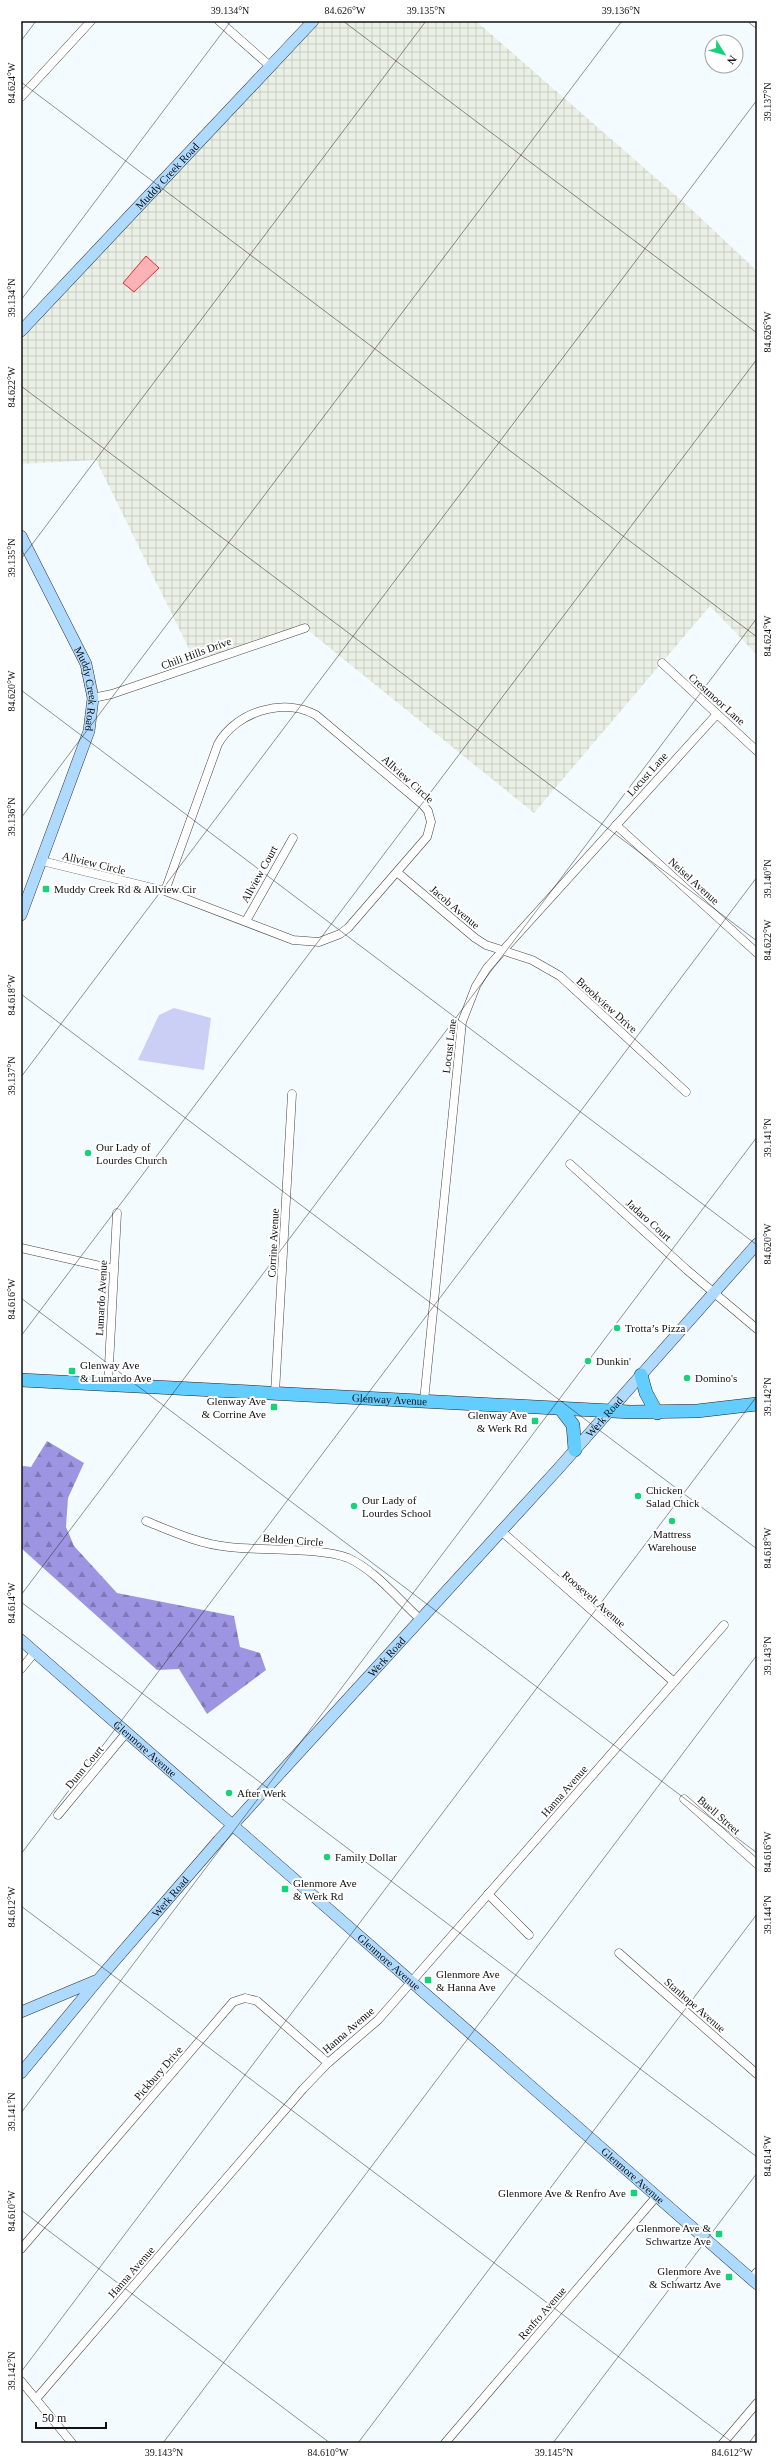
<svg xmlns="http://www.w3.org/2000/svg" width="778" height="2464" font-family="'Times New Roman',serif">
<defs>
<pattern id="industrial-grid" width="8" height="8" patternUnits="userSpaceOnUse"><rect width="8" height="8" fill="#eaf0e5"/><path d="M0 4h8M4 0v8" fill="none" stroke="#c8cdc3"/></pattern>
<pattern id="forest-firs" width="22" height="20" patternUnits="userSpaceOnUse"><rect width="22" height="20" fill="#9e95e2"/><path d="M5 1l3.5 6h-7zM16 11l3.5 6h-7z" fill="#7f78b6"/></pattern>
</defs>
<rect width="100%" height="100%" fill="#f4fbff"/>
<polygon fill="url(#industrial-grid)" points="313,21 476,21 689,207 757,271 757,655 710,606 534,813 305,628 197,665 96,460 21,464 21,331"/>
<polygon fill="url(#forest-firs)" points="47,1441 84,1463 68,1498 66,1527 74,1546 117,1593 234,1616 240,1647 260,1653 266,1670 207,1714 179,1669 157,1670 21,1548 21,1466 31,1467"/>
<polygon fill="#cbcef5" points="174,1008 211,1018 204,1070 138,1060 159,1015"/>
<polygon fill="#fdb2b6" stroke="#dd3036" points="146,256 159,268 134,292 123,283"/>
<g fill="none" stroke-linecap="round" stroke-linejoin="round">
<defs>
<g id="street">
<polyline points="219,21 270,66"/>
<polyline points="21,97 91,21"/>
<polyline points="662,663 757,751"/>
<polyline points="93,698 112,694 305,628"/>
<polyline points="616,825 757,953"/>
<path d="M42,861L165,891L293,940L319,942L340,934L348,928L427,837L431,822L428,811L423,805L316,715C283,697 236,712 218,744L165,891"/>
<polyline points="398,873 475,938 486,945 532,960 560,976 686,1092"/>
<polyline points="246,921 293,838"/>
<polyline points="570,1164 687,1270 757,1329"/>
<polyline points="21,1248 113,1269"/>
<polyline points="108,1384 117,1213"/>
<polyline points="275,1393 292,1094"/>
<polyline points="424,1401 462,1022 476,986 487,968 717,714"/>
<path d="M146,1521C173,1532 199,1544 229,1547C262,1551 320,1547 348,1558C375,1570 398,1599 420,1619"/>
<polyline points="501,1531 674,1682"/>
<polyline points="21,1669 35,1652"/>
<polyline points="684,1799 757,1864"/>
<polyline points="58,1815 127,1732"/>
<polyline points="488,1894 529,1935"/>
<polyline points="619,1953 757,2074"/>
<polyline points="21,2249 233,2002 245,1998 257,2001 328,2063"/>
<polyline points="751,2279 757,2272"/>
<polyline points="21,2381 72,2443"/>
<polyline points="36,2399 303,2089 328,2063 378,2020 724,1625"/>
<polyline points="445,2443 656,2197"/>
<polyline points="723,2443 757,2403"/>
</g>
<g id="secondary">
<path id="s1" d="M21,331L313,21"/>
<path id="s2" d="M21,536L86,664L93,698L89,731L21,915"/>
<path id="s3" d="M21,1640L757,2284"/>
<polyline points="21,2012 95,1981"/>
<path id="s4" d="M21,2073L98,1980L219,1840L558,1469L757,1244"/>
</g>
<g id="primary">
<polyline points="641,1375 646,1393 657,1413"/>
<path id="s5" d="M21,1380L631,1412L697,1411L757,1404"/>
<polyline points="560,1408 573,1425 575,1450"/>
</g>
</defs>
<use href="#street" stroke="#444" stroke-width="9"/>
<use href="#secondary" stroke="#333" stroke-width="12"/>
<use href="#primary" stroke="#222" stroke-width="14"/>
<use href="#street" stroke="#fff" stroke-width="8"/>
<use href="#secondary" stroke="#afdaff" stroke-width="11"/>
<use href="#primary" stroke="#64cdff" stroke-width="13"/>
</g>
<path fill="none" stroke="#111" stroke-width="1" stroke-opacity="0.45" d="M343,21L757,333M747,21L757,29M21,41L36,21M21,82L757,637M21,300L231,21M21,386L757,941M21,559L426,21M21,690L757,1245M21,818L622,21M21,994L757,1549M21,1077L757,100M21,1298L757,1853M21,1336L757,359M21,1595L757,618M21,1602L757,2157M21,1854L757,877M21,1906L733,2443M21,2113L757,1137M21,2210L330,2443M21,2372L757,1396M163,2443L757,1655M358,2443L757,1914M553,2443L757,2173M749,2443L757,2432"/>
<g fill="#16d379" stroke="#fff" stroke-width="1.5">
<rect x="42" y="885" width="8" height="8" rx="2"/>
<circle cx="88" cy="1153" r="4"/>
<circle cx="617" cy="1328" r="4"/>
<circle cx="588" cy="1361" r="4"/>
<rect x="68" y="1367" width="8" height="8" rx="2"/>
<circle cx="687" cy="1378" r="4"/>
<rect x="270" y="1403" width="8" height="8" rx="2"/>
<rect x="531" y="1417" width="8" height="8" rx="2"/>
<circle cx="638" cy="1496" r="4"/>
<circle cx="354" cy="1506" r="4"/>
<circle cx="672" cy="1521" r="4"/>
<circle cx="229" cy="1793" r="4"/>
<circle cx="327" cy="1857" r="4"/>
<rect x="281" y="1885" width="8" height="8" rx="2"/>
<rect x="424" y="1976" width="8" height="8" rx="2"/>
<rect x="630" y="2189" width="8" height="8" rx="2"/>
<rect x="715" y="2230" width="8" height="8" rx="2"/>
<rect x="725" y="2273" width="8" height="8" rx="2"/>
</g>
<g text-anchor="middle" stroke-width="4" stroke-linejoin="round" paint-order="stroke">
<g font-size="11" fill="#111" stroke="#fff">
<text dy="4" stroke="none"><textPath href="#s1" startOffset="213">Muddy Creek Road</textPath></text>
<text transform="translate(196 653) rotate(-20)" y="4">Chili Hills Drive</text>
<text dy="4" stroke="none"><textPath href="#s2" startOffset="168">Muddy Creek Road</textPath></text>
<text transform="translate(717 699) rotate(42)" y="4">Crestmoor Lane</text>
<text transform="translate(647 774) rotate(-48)" y="4">Locust Lane</text>
<text transform="translate(408 779) rotate(42)" y="4">Allview Circle</text>
<text transform="translate(94 863) rotate(14)" y="4">Allview Circle</text>
<text transform="translate(259 874) rotate(-61)" y="4">Allview Court</text>
<text transform="translate(694 881) rotate(42)" y="4">Neisel Avenue</text>
<text transform="translate(455 907) rotate(40)" y="4">Jacob Avenue</text>
<text transform="translate(607 1005) rotate(42)" y="4">Brookview Drive</text>
<text transform="translate(449 1046) rotate(-83)" y="4">Locust Lane</text>
<text transform="translate(649 1220) rotate(42)" y="4">Jadaro Court</text>
<text transform="translate(273 1243) rotate(-87)" y="4">Corrine Avenue</text>
<text transform="translate(101 1298) rotate(-87)" y="4">Lumardo Avenue</text>
<text dy="4" stroke="none"><textPath href="#s5" startOffset="369">Glenway Avenue</textPath></text>
<text dy="4" stroke="none"><textPath href="#s4" startOffset="878">Werk Road</textPath></text>
<text transform="translate(293 1540) rotate(4)" y="4">Belden Circle</text>
<text transform="translate(594 1599) rotate(41)" y="4">Roosevelt Avenue</text>
<text dy="4" stroke="none"><textPath href="#s4" startOffset="554">Werk Road</textPath></text>
<text dy="4" stroke="none"><textPath href="#s3" startOffset="165">Glenmore Avenue</textPath></text>
<text transform="translate(84 1767) rotate(-50)" y="4">Dunn Court</text>
<text transform="translate(564 1791) rotate(-49)" y="4">Hanna Avenue</text>
<text transform="translate(719 1815) rotate(41)" y="4">Buell Street</text>
<text dy="4" stroke="none"><textPath href="#s4" startOffset="231">Werk Road</textPath></text>
<text dy="4" stroke="none"><textPath href="#s3" startOffset="489">Glenmore Avenue</textPath></text>
<text transform="translate(695 2005) rotate(41)" y="4">Stanhope Avenue</text>
<text transform="translate(348 2030) rotate(-41)" y="4">Hanna Avenue</text>
<text transform="translate(158 2073) rotate(-49)" y="4">Pickbury Drive</text>
<text dy="4" stroke="none"><textPath href="#s3" startOffset="813">Glenmore Avenue</textPath></text>
<text transform="translate(131 2272) rotate(-49)" y="4">Hanna Avenue</text>
<text transform="translate(542 2313) rotate(-49)" y="4">Renfro Avenue</text>
</g>
<g font-size="11" fill="#111" stroke="#fff" text-anchor="start">
<text x="54" y="893">Muddy Creek Rd &amp; Allview Cir</text>
<text x="96" y="1151">Our Lady of<tspan x="96" dy="13">Lourdes Church</tspan></text>
<text x="625" y="1332">Trotta’s Pizza</text>
<text x="596" y="1365">Dunkin'</text>
<text x="80" y="1369">Glenway Ave<tspan x="80" dy="13">&amp; Lumardo Ave</tspan></text>
<text x="695" y="1382">Domino's</text>
<text x="266" y="1405" text-anchor="end">Glenway Ave<tspan x="266" dy="13">&amp; Corrine Ave</tspan></text>
<text x="527" y="1419" text-anchor="end">Glenway Ave<tspan x="527" dy="13">&amp; Werk Rd</tspan></text>
<text x="646" y="1494">Chicken<tspan x="646" dy="13">Salad Chick</tspan></text>
<text x="362" y="1504">Our Lady of<tspan x="362" dy="13">Lourdes School</tspan></text>
<text x="672" y="1538" text-anchor="middle">Mattress<tspan x="672" dy="13">Warehouse</tspan></text>
<text x="237" y="1797">After Werk</text>
<text x="335" y="1861">Family Dollar</text>
<text x="293" y="1887">Glenmore Ave<tspan x="293" dy="13">&amp; Werk Rd</tspan></text>
<text x="436" y="1978">Glenmore Ave<tspan x="436" dy="13">&amp; Hanna Ave</tspan></text>
<text x="626" y="2197" text-anchor="end">Glenmore Ave &amp; Renfro Ave</text>
<text x="711" y="2232" text-anchor="end">Glenmore Ave &amp;<tspan x="711" dy="13">Schwartze Ave</tspan></text>
<text x="721" y="2275" text-anchor="end">Glenmore Ave<tspan x="721" dy="13">&amp; Schwartz Ave</tspan></text>
</g>
</g>
<rect width="778" height="2464" fill="none" stroke="#ffffff" stroke-width="44"/>
<g transform="translate(724 54) rotate(127)"><circle r="19" fill="#ffffff" stroke="#a0a0a0"/>
<path d="M0-3L7 15L0 10L-7 15Z" fill="#16d379"/>
<text y="-6" font-size="11" font-weight="bold" text-anchor="middle" fill="#111111">N</text>
</g>
<path d="M36 2422v6h70v-6" fill="none" stroke="#111111" stroke-width="2"/>
<text x="42" y="2422" font-size="12" fill="#111111" stroke="#ffffff" stroke-width="3" paint-order="stroke">50 m</text>
<rect x="22" y="22" width="734" height="2420" fill="none" stroke="#111" stroke-width="1.5"/>
<g font-size="10" text-anchor="middle" fill="#111">
<text x="230" y="14">39.134°N</text>
<text x="345" y="14">84.626°W</text>
<text x="426" y="14">39.135°N</text>
<text x="621" y="14">39.136°N</text>
<text transform="translate(11 83) rotate(-90)" y="4">84.624°W</text>
<text transform="translate(767 102) rotate(-90)" y="4">39.137°N</text>
<text transform="translate(11 298) rotate(-90)" y="4">39.134°N</text>
<text transform="translate(767 332) rotate(-90)" y="4">84.626°W</text>
<text transform="translate(11 387) rotate(-90)" y="4">84.622°W</text>
<text transform="translate(11 558) rotate(-90)" y="4">39.135°N</text>
<text transform="translate(767 636) rotate(-90)" y="4">84.624°W</text>
<text transform="translate(11 691) rotate(-90)" y="4">84.620°W</text>
<text transform="translate(11 817) rotate(-90)" y="4">39.136°N</text>
<text transform="translate(767 879) rotate(-90)" y="4">39.140°N</text>
<text transform="translate(767 940) rotate(-90)" y="4">84.622°W</text>
<text transform="translate(11 995) rotate(-90)" y="4">84.618°W</text>
<text transform="translate(11 1076) rotate(-90)" y="4">39.137°N</text>
<text transform="translate(767 1138) rotate(-90)" y="4">39.141°N</text>
<text transform="translate(767 1244) rotate(-90)" y="4">84.620°W</text>
<text transform="translate(11 1299) rotate(-90)" y="4">84.616°W</text>
<text transform="translate(767 1397) rotate(-90)" y="4">39.142°N</text>
<text transform="translate(767 1548) rotate(-90)" y="4">84.618°W</text>
<text transform="translate(11 1603) rotate(-90)" y="4">84.614°W</text>
<text transform="translate(767 1656) rotate(-90)" y="4">39.143°N</text>
<text transform="translate(767 1852) rotate(-90)" y="4">84.616°W</text>
<text transform="translate(11 1907) rotate(-90)" y="4">84.612°W</text>
<text transform="translate(767 1915) rotate(-90)" y="4">39.144°N</text>
<text transform="translate(11 2112) rotate(-90)" y="4">39.141°N</text>
<text transform="translate(767 2156) rotate(-90)" y="4">84.614°W</text>
<text transform="translate(11 2211) rotate(-90)" y="4">84.610°W</text>
<text transform="translate(11 2371) rotate(-90)" y="4">39.142°N</text>
<text x="164" y="2456">39.143°N</text>
<text x="328" y="2456">84.610°W</text>
<text x="554" y="2456">39.145°N</text>
<text x="732" y="2456">84.612°W</text>
</g>
</svg>
